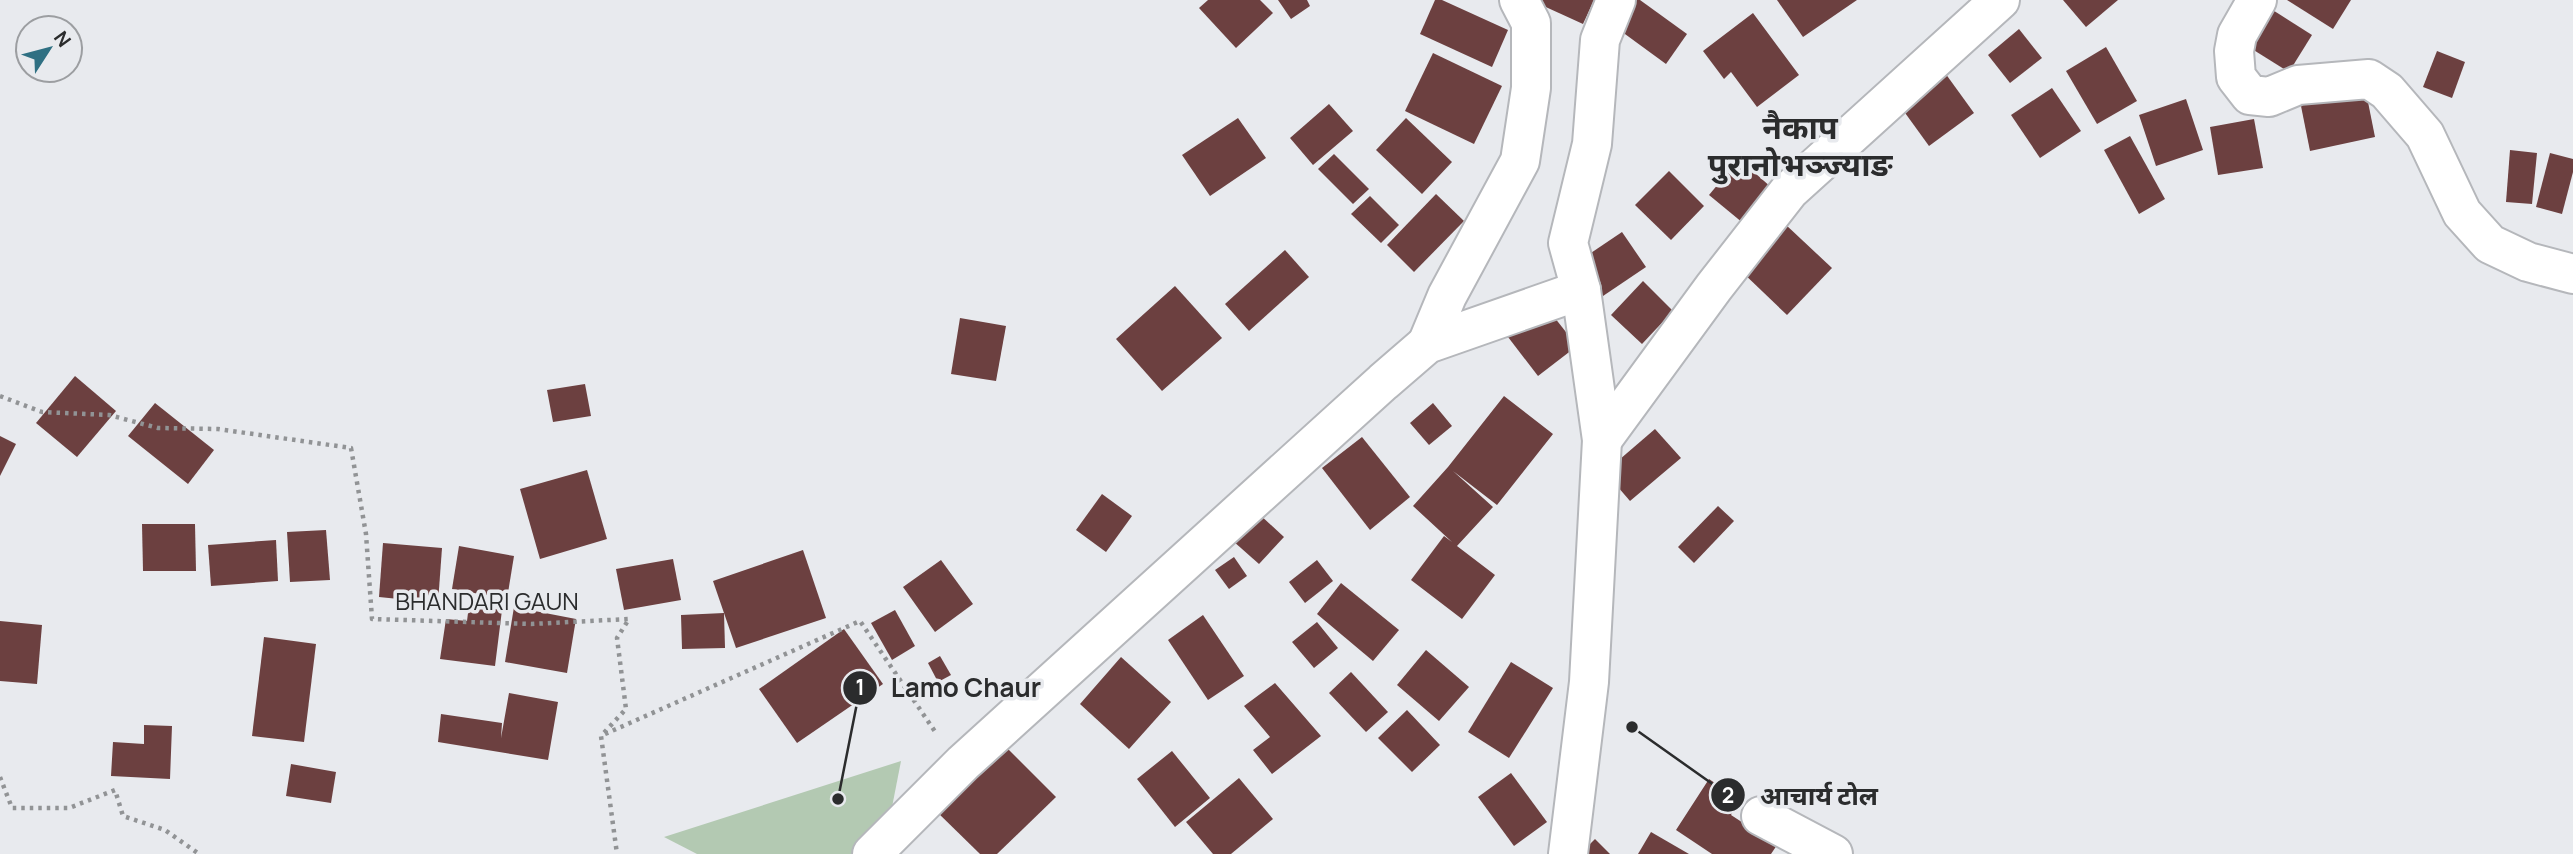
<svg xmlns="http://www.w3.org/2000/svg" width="2573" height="854" font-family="Manrope,'Noto Sans Devanagari',sans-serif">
<rect width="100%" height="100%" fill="#e8eaee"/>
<polygon fill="#b3c9b2" points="901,761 886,838 853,854 697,854 664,837"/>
<g fill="#6c4040">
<polygon points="1208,0 1260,0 1273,13 1236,48 1199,8"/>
<polygon points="1278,0 1307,0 1310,6 1291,19"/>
<polygon points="1435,0 1442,0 1508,30 1492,67 1420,34"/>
<polygon points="1539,0 1594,0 1583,24 1537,3"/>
<polygon points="1633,0 1640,0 1687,34 1666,64 1614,26"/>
<polygon points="1777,0 1857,0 1803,37"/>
<polygon points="2063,0 2118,0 2086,27"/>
<polygon points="2287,0 2351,0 2333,29"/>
<polygon points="2268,7 2312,35 2289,72 2244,44"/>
<polygon points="1753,13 1799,75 1757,107 1731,72 1724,79 1703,51"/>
<polygon points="2019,29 2042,58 2010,83 1988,55"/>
<polygon points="2106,47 2137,101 2097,124 2066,71"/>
<polygon points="2437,51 2465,62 2452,98 2423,87"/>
<polygon points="1433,53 1502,86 1474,144 1405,111"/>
<polygon points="1940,66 1974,113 1929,146 1895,99"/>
<polygon points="2364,82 2375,137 2310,151 2299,96"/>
<polygon points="2052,88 2081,131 2040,158 2011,115"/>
<polygon points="2186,99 2203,150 2156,166 2139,115"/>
<polygon points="1329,104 1353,131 1313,165 1290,138"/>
<polygon points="1238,118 1266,158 1210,196 1182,155"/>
<polygon points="1406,118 1452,162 1422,194 1376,150"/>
<polygon points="2254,119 2263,168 2218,175 2210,127"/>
<polygon points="2130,136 2165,199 2139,214 2104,150"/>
<polygon points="2510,150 2537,153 2532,204 2506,202"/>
<polygon points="2550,153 2573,159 2573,172 2562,214 2536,207"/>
<polygon points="1334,154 1369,189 1353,204 1318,169"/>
<polygon points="1739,159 1772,188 1743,223 1709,195"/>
<polygon points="1669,171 1704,206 1671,240 1635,205"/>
<polygon points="1436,194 1464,221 1414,272 1387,245"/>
<polygon points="1370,196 1399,225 1381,243 1351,214"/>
<polygon points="1785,224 1832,268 1787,315 1740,270"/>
<polygon points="1622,232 1646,267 1603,296 1579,261"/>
<polygon points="1285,250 1309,277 1249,331 1225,304"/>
<polygon points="1643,281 1673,311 1642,344 1611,315"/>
<polygon points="1175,286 1222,338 1162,391 1116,339"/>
<polygon points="1547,308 1577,346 1538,376 1508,337"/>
<polygon points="960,318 1006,326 996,381 951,374"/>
<polygon points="75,376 116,411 77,457 36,423"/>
<polygon points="585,384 591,416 553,422 547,390"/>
<polygon points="1504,396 1553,434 1497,505 1453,471 1493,507 1457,546 1495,575 1462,619 1411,580 1444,536 1452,542 1413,506 1448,467"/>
<polygon points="155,403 214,450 188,484 128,436"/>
<polygon points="1433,403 1452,426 1429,445 1410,423"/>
<polygon points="1655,429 1681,458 1630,501 1605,472"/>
<polygon points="0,436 16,444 0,476"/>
<polygon points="1362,437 1410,497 1370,530 1322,468"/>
<polygon points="587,470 607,539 540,559 520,489"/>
<polygon points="1102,494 1132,516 1106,552 1076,530"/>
<polygon points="1718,506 1734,521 1694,563 1678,547"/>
<polygon points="1258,513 1284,537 1259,564 1233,541"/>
<polygon points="142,524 195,524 196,571 143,571"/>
<polygon points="326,530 330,580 290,582 287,532"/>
<polygon points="276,540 278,581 211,586 208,545"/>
<polygon points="383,543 442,548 438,603 379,597"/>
<polygon points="459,546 514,556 507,599 452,589"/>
<polygon points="803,550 826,618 736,648 713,581"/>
<polygon points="1234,557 1247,576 1229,589 1215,570"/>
<polygon points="673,559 681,600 624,610 616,569"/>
<polygon points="941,560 973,604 935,632 903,587"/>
<polygon points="1317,560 1333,581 1305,603 1289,582"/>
<polygon points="1341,583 1399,630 1373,661 1317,614"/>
<polygon points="469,605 502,610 495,666 440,659 446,619 467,621"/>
<polygon points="514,607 576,619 567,673 505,662"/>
<polygon points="895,610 915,646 892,660 871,623"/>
<polygon points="724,613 725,648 682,649 681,615"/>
<polygon points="1203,615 1244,676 1208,700 1168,640"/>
<polygon points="0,621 42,625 37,684 0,681"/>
<polygon points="1317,622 1338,648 1314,668 1292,642"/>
<polygon points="844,629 883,684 797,743 759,689"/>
<polygon points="264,637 316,644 304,742 252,736"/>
<polygon points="1426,650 1469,687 1439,721 1397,685"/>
<polygon points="940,656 951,675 938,682 928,663"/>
<polygon points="1121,657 1171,702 1129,749 1080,704"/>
<polygon points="1511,662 1553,688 1509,758 1468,732"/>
<polygon points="1351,672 1388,712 1366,732 1329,693"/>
<polygon points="1275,683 1321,736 1272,774 1253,750 1270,737 1244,706"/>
<polygon points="509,693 558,702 548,760 438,742 441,714 502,723 501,738"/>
<polygon points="1407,710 1440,745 1412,772 1378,738"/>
<polygon points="144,725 172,726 170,779 111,776 113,742 144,744"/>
<polygon points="998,739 1056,797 997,854 980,854 934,809"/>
<polygon points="1172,751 1210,798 1175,827 1137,779"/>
<polygon points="291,764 336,772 331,803 286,796"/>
<polygon points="1511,773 1547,822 1514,846 1478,797"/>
<polygon points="1239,778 1273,819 1231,854 1213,854 1186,822"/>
<polygon points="1709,779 1740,800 1731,815 1777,845 1771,854 1712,854 1676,830"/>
<polygon points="1651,832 1689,854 1638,854"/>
<polygon points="1595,839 1610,854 1580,854"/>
</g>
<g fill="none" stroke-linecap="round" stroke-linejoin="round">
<defs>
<g id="street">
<polyline points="2257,0 2237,35 2234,51 2236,77 2250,95 2269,97 2298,85 2369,79 2387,91 2425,135 2462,213 2490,244 2528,262 2573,274"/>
<polyline points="1427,344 1447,296 1520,161 1531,88 1531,23 1519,0"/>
<polyline points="1602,440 1714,287 1789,191 2000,0"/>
<polyline points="1761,816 1833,854"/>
<polyline points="872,854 963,763 1383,382 1427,344 1581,290"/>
<polyline points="1568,854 1589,682 1602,440 1581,290 1568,243 1592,144 1600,40 1616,0"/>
</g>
</defs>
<use href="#street" stroke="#b5b7bb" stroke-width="42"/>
<g stroke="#919395" stroke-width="4.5" stroke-dasharray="3.5 5" stroke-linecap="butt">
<polyline points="0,396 42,412 109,415 158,428 218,429 351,448 366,534 372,619 531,624 629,619 617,638 626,709 601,736 617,854"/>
<polyline points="605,734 860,621 936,733"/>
<polyline points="0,777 12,808 69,808 115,790 123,816 165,830 199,854"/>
</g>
<use href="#street" stroke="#fff" stroke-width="38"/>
</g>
<g text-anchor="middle" stroke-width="7" stroke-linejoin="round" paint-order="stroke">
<g font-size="24" fill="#2b2c2d" stroke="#e8eaee">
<text x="487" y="610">BHANDARI GAUN</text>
</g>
<g font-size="32" font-weight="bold" fill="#2b2c2d" stroke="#e8eaee">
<text x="1800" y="139">नैकाप<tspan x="1800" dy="37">पुरानोभञ्ज्याङ</tspan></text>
</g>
</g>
<path fill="none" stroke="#2b2c2d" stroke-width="2.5" d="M838 799L860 688M1632 727L1728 795"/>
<g fill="#2b2c2d" stroke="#e8eaee" stroke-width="2.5">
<circle cx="838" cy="799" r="7"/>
<circle cx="1632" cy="727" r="7"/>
<circle cx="860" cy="688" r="18"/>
<circle cx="1728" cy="795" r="18"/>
</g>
<g font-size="21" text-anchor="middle" font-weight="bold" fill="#fff">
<text x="860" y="695">1</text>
<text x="1728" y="803">2</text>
</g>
<g font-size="26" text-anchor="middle" font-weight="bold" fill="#2b2c2d" stroke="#e8eaee" stroke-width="7" stroke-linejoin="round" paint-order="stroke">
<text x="966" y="697">Lamo Chaur</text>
<text x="1819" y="805">आचार्य टोल</text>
</g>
<g transform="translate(49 49) rotate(54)"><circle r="33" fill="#e8eaee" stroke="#9c9ea1" stroke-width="2"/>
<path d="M0-5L12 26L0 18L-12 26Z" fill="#2f7083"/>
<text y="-10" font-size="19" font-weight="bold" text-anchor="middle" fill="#2b2c2d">N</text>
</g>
</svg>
